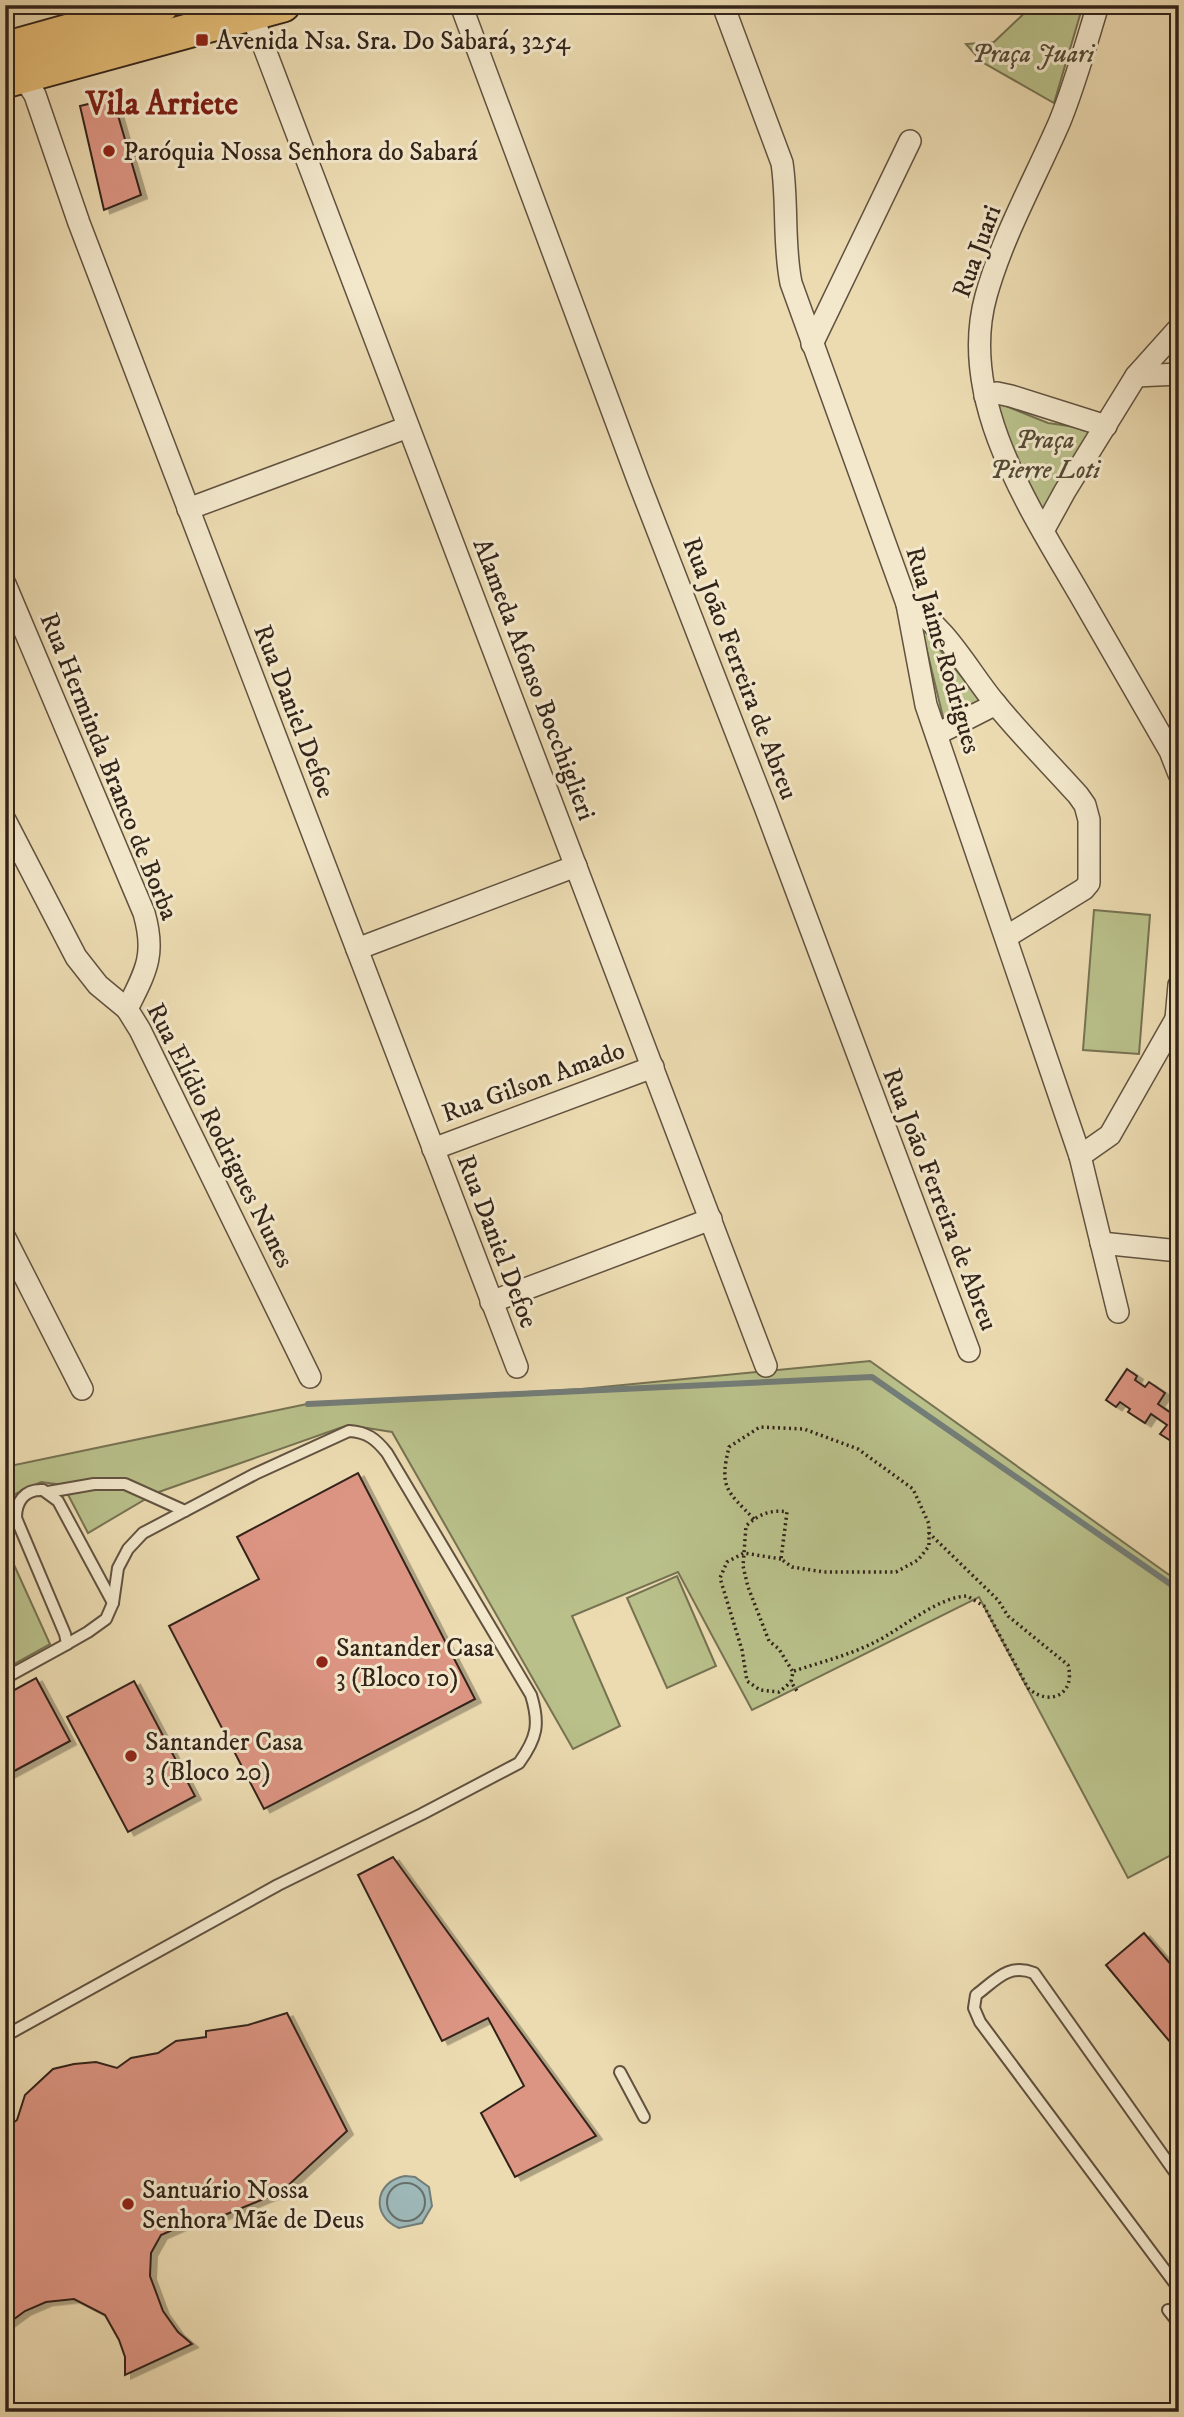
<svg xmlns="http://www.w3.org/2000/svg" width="1184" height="2417" font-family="'IM FELL DW Pica',serif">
<defs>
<filter id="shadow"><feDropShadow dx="6" dy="3.5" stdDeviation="0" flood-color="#0004"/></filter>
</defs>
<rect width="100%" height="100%" fill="#ecdbb1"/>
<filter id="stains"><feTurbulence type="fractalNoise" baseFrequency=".00286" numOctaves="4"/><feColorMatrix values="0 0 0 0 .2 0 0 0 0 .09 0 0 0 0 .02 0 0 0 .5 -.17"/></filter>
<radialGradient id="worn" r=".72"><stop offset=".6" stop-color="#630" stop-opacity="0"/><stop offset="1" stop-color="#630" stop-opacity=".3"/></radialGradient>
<g fill="#b9c08a" stroke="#767252" stroke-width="2">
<polygon points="1033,5 1083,5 1054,103 982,62 966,44 994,42"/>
<polygon points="996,402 1048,423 1097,430 1044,516 1020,470"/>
<polygon points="921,626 982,702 944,721"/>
<polygon points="1094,910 1150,915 1139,1054 1083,1050"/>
<polygon points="870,1361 1179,1582 1179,1851 1128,1878 979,1597 752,1710 678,1572 572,1616 620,1726 573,1749 392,1432 348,1425 156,1493 88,1533 63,1485 41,1482 5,1499 5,1467 307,1404 582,1389"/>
<polygon points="5,1545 50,1644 5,1669 5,1617 7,1615 5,1610"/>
<polygon points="677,1576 716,1666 667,1688 627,1598"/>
</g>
<path fill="#9db8b7" stroke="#737d78" stroke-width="2" d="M405,2176L415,2177L429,2187L432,2206L422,2223L399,2228C370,2216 375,2181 405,2176Z"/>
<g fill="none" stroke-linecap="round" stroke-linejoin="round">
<circle stroke="#686e68" stroke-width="2" cx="406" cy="2202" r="19"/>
<polyline stroke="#737d78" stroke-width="6" points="308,1404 872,1377 1179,1590"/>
</g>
<g fill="#dd9583" stroke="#33241a" stroke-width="2" filter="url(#shadow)">
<polygon points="113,98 141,195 104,210 80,106"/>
<polygon points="1127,1369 1137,1376 1135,1380 1145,1387 1149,1382 1165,1393 1158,1404 1174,1415 1179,1407 1179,1433 1177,1432 1171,1441 1160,1434 1167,1425 1151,1414 1145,1423 1128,1412 1130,1409 1120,1402 1116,1407 1106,1400"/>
<polygon points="358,1473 475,1699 264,1809 169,1626 259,1579 237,1537"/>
<polygon points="36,1678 70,1741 5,1776 5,1695"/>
<polygon points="134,1681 195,1796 128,1832 67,1717"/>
<polygon points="393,1857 596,2136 515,2177 481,2113 524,2086 488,2018 442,2041 358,1875"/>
<polygon points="1144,1933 1179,1974 1179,2045 1175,2048 1106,1965"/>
<polygon points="287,2013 347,2131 281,2192 222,2216 186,2224 161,2235 151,2253 150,2276 163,2311 178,2332 192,2344 125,2375 125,2357 119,2340 105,2315 74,2299 46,2302 25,2311 6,2325 5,2129 17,2120 25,2095 53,2069 74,2064 96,2062 117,2068 131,2058 158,2053 176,2041 206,2037 206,2031 248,2025"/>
</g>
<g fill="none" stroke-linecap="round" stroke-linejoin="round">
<defs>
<g id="service">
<polyline points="48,1492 94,1484 125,1484 185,1511"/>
<path d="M5,1678L67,1644L65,1634L16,1518C16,1502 24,1489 43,1490L58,1501L113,1603"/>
<path d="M5,2036L278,1885L422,1814L519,1763C537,1738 540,1724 531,1695L387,1453C376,1439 367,1432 349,1431L255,1474L143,1533L128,1549L118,1568L113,1603L106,1619L88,1632L67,1644"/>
<polyline points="620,2072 644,2117"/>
<path d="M1179,2178L1034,1973C1008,1963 996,1980 976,1995L974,2008L980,2022L1179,2289"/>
<polyline points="1168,2310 1179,2324"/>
</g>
<g id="minor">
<polyline points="461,5 638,480 765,807 969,1351"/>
<path d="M723,5L782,163C788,203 783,244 791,283L907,604L926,705L1080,1156L1118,1312"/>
<path d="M1098,5C1086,44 1075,84 1060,121C1035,179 1003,235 986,296C957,400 1030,509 1080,595C1110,647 1140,699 1170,751L1179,774"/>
<polyline points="251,13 766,1366"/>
<polyline points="22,75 35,95 79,223 517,1367"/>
<polyline points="812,344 910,141"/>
<polyline points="1136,376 1179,374"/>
<polyline points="985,396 997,393 1011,396 1106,426"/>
<polyline points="188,509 408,427"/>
<polyline points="1043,531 1065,491 1136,376 1179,328"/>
<path d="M5,584L144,913C156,955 146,971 127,1009"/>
<path d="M907,604C947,627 967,669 995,703C1021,735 1051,765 1078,795L1085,805L1089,820V883L1084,889L1006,937"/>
<polyline points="937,734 996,704"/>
<polyline points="5,820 76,957 98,985 127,1009 140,1030 310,1377"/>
<polyline points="357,949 576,866"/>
<polyline points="1179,985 1176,1019 1179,1021"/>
<polyline points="433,1149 653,1067"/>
<polyline points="1080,1156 1110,1135 1176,1019"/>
<polyline points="5,1238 82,1389"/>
<polyline points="1101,1243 1179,1251"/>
<polyline points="491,1302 711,1219"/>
</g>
<g id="primary">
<polyline points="5,49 162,5"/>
<polyline points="5,81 283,5"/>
</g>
</defs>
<use href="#service" stroke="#615240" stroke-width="14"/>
<use href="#minor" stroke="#615240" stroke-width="24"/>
<use href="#primary" stroke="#33241a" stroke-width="37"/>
<g stroke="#33241a" stroke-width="3.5" stroke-dasharray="2 3.5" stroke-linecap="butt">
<path d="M754,1519C727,1491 719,1488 729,1447L760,1427L804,1429L858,1449L913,1489L929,1524V1546L918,1560L896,1572H824L792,1567L781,1559L787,1512C770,1509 758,1515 746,1526L743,1566L748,1587L769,1641L779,1649L793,1672L791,1682L797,1691"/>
<polyline points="781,1559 744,1553 727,1562 720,1578 742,1650 747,1681 760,1690 779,1692 791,1682"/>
<path d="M794,1671C821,1662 850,1655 875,1642C902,1629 937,1597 967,1596L984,1606L1028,1688C1049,1707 1076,1695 1068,1665L1008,1616L998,1600L929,1533"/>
</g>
<use href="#service" stroke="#f3e8cc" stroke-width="10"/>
<use href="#minor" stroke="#f3e8cc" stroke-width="21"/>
<use href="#primary" stroke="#e6be78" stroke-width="33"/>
</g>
<g fill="#8f2418" stroke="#f3e8cc" stroke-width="2.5">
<rect x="195" y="33" width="14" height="14" rx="3.5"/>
<circle cx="109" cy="151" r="7"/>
<circle cx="322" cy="1662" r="7"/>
<circle cx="131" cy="1756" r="7"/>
<circle cx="128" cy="2204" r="7"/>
</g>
<g text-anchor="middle" stroke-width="6" stroke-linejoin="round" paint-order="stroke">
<g font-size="26" fill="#33241a" stroke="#f3e8cc" text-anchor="start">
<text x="216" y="49">Avenida Nsa. Sra. Do Sabará, 3254</text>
<text x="123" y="160">Paróquia Nossa Senhora do Sabará</text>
<text x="336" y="1656">Santander Casa<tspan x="336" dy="30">3 (Bloco 10)</tspan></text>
<text x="145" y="1750">Santander Casa<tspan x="145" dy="30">3 (Bloco 20)</tspan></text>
<text x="142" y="2198">Santuário Nossa<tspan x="142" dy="30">Senhora Mãe de Deus</tspan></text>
</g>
<g font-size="26" font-style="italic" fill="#544b36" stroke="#f3e8cc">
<text x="1033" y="62">Praça Juari</text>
<text x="1045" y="448">Praça<tspan x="1045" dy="30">Pierre Loti</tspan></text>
</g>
<g font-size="26" fill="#33241a" stroke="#f3e8cc">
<text transform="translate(976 251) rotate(-70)" y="9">Rua Juari</text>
<text transform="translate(944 650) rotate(74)" y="9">Rua Jaime Rodrigues</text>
<text transform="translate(741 668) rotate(69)" y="9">Rua João Ferreira de Abreu</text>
<text transform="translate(535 679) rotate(69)" y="9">Alameda Afonso Bocchiglieri</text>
<text transform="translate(295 711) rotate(69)" y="9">Rua Daniel Defoe</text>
<text transform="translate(110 766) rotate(68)" y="9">Rua Herminda Branco de Borba</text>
<text transform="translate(533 1081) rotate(-20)" y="9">Rua Gilson Amado</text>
<text transform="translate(221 1135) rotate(63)" y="9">Rua Elídio Rodrigues Nunes</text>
<text transform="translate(941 1199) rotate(69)" y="9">Rua João Ferreira de Abreu</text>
<text transform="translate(498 1241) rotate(69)" y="9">Rua Daniel Defoe</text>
</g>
<g font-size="33" font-weight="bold" fill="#7a1f14" stroke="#f3e8cc">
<text x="162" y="114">Vila Arriete</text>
</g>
</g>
<rect width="1184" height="2417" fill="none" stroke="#ecdbb1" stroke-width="28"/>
<rect x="7" y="7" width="1170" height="2403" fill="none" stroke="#33241a" stroke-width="3.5"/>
<rect x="14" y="14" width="1156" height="2389" fill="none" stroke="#33241a" stroke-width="2"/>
<rect width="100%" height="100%" filter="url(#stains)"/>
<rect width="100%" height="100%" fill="url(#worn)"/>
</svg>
